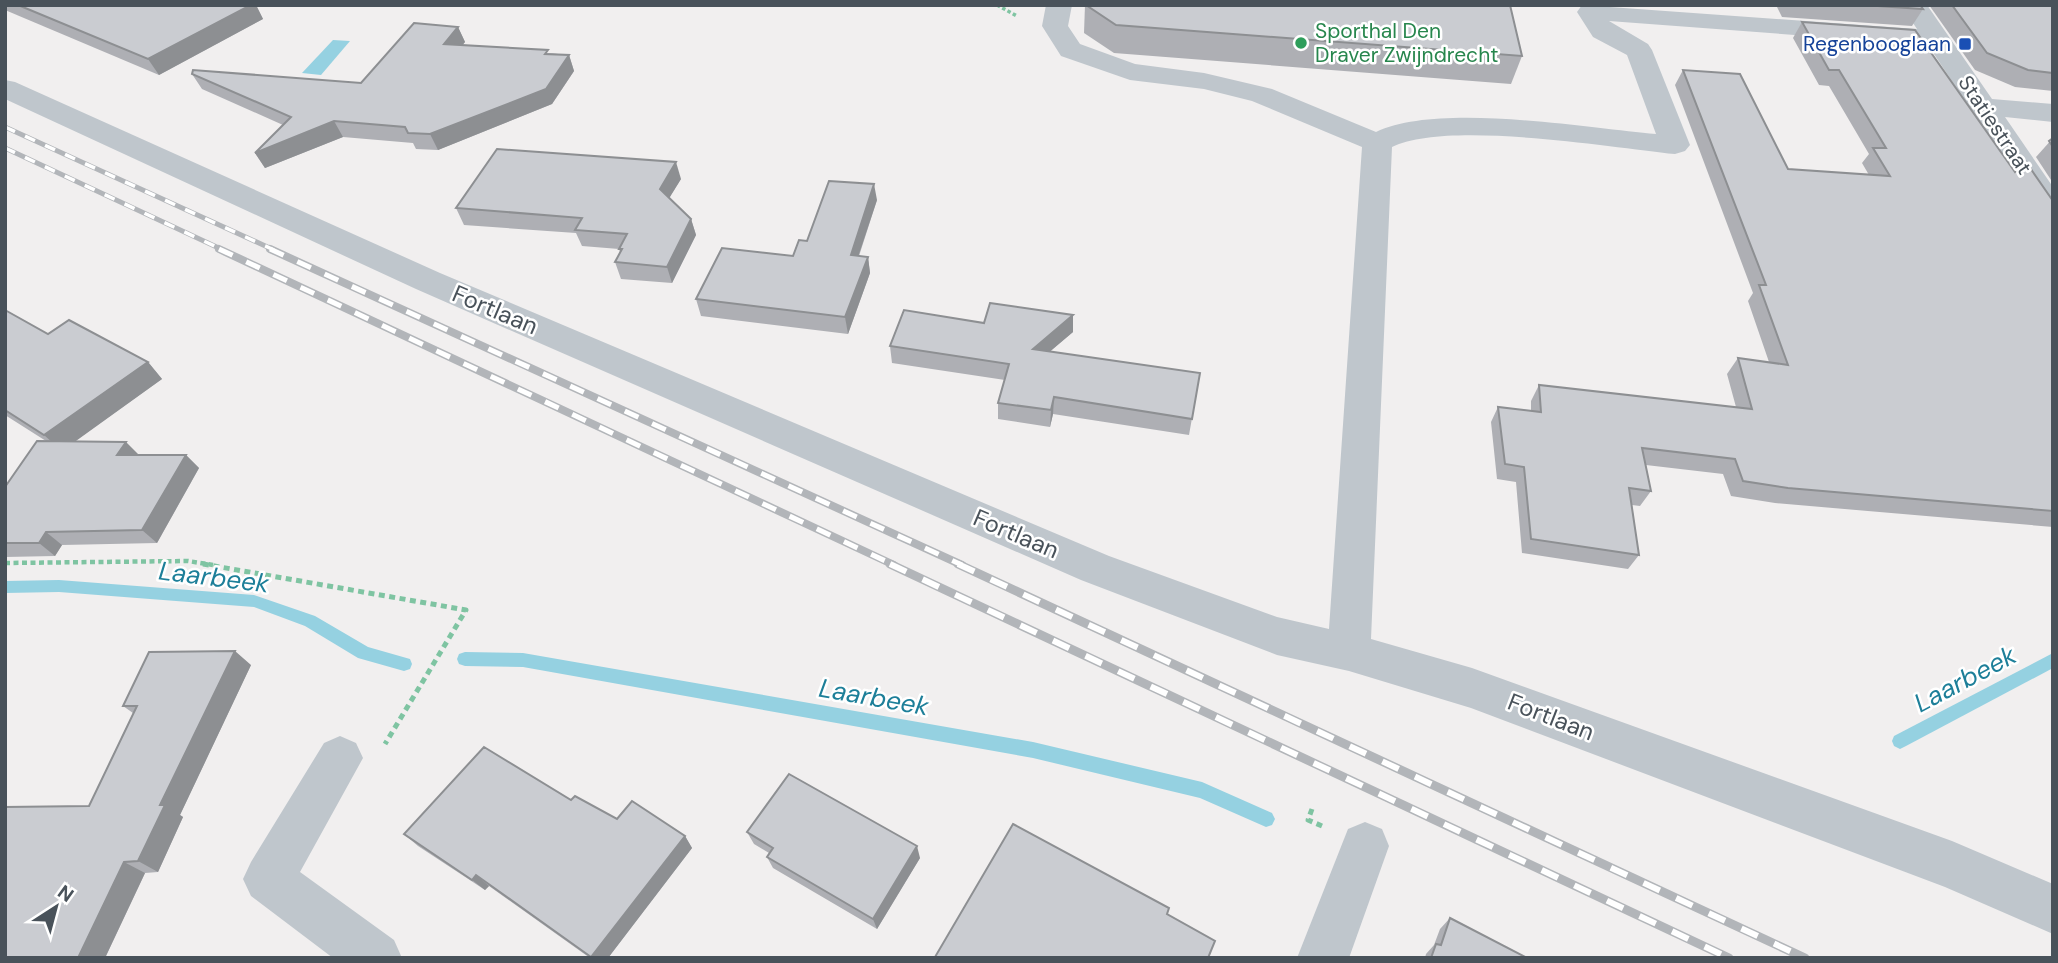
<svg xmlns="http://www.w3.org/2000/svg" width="2058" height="963" font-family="'DM Sans',sans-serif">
<rect width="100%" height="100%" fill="#f1efef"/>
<polygon fill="#95d1e1" points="333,40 350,41 321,75 302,73"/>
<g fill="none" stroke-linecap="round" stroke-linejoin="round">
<g fill="#95d1e1" fill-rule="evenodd">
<polygon points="59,580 254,595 315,616 368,647 410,659 412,664 410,669 404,671 358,658 305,626 254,607 59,592 5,593 5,581"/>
<polygon points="465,652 523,653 1033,742 1202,782 1272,813 1275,819 1272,825 1266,827 1200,798 1033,758 523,667 465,666 459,664 457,659 459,654"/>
<polygon points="2053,653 2053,668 1906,746 1900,749 1894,746 1892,741 1894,736"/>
</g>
<polyline stroke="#7fc4a2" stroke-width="3.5" stroke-dasharray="3.5 2.5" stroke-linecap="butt" points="997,5 1017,16"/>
<polyline stroke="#7fc4a2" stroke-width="4.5" stroke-dasharray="5 3.5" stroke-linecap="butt" points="5,563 188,561 213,565"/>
<g stroke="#7fc4a2" stroke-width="5" stroke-dasharray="6 4.5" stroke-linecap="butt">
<polyline points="203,564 466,610 385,744"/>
<polyline points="1312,809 1308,820 1322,826"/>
</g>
<g fill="#bfc6cc" fill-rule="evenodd">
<path d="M1046,5H1072L1068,26L1080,44L1135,64L1204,73L1272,89L1376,132C1439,102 1585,128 1656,134L1627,55L1593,37L1577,12L1582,5L1917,29L1901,5H1927L1992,99L2053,104V122L2005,117L2053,187V220L2042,217L1928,45L1609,21L1648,44L1652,50L1690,145L1685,151L1675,154C1608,147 1447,120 1392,147L1371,639L1472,668L1952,841L2053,884V934L1945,887L1471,708L1349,671L1277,655L1081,580L416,289L5,99V80L15,82L440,273L1109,556L1277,617L1329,629L1362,147L1252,101L1204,89L1130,80L1061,56L1042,26Z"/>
<polygon points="340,736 356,743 363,758 300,872 394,940 402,958 333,958 251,896 243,879 251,862 324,743"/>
<polygon points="1365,822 1382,829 1389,846 1349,958 1297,958 1348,829"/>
</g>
<defs>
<g id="rail-far2">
<polyline points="5,127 274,250"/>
<polyline points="5,148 223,250"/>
</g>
<g id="rail-far1">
<polyline points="219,249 894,565"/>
<polyline points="270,249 962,565"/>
</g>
<g id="rail">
<polyline points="890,564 1729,958"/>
<polyline points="958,564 1805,958"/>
</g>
</defs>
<use href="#rail-far2" stroke="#b2b5b9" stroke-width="5"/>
<use href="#rail-far1" stroke="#b2b5b9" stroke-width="8"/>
<use href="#rail" stroke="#b2b5b9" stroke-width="9"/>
<use href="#rail-far2" stroke="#fff" stroke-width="3.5" stroke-dasharray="11" stroke-linecap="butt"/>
<use href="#rail-far1" stroke="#fff" stroke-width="5" stroke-dasharray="15" stroke-linecap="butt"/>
<use href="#rail" stroke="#fff" stroke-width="6" stroke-dasharray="18" stroke-linecap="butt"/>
</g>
<g fill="#aeafb4">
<polygon points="5,5 256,5 263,19 159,75 5,10"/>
<polygon points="1085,5 1522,56 1511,84 1114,53 1084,33"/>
<polygon points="1776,5 1920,5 1923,9 1912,26 1782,17"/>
<polygon points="1929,5 2053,5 2053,91 2015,87 1975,70"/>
<polygon points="1802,22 2015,172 2053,201 2053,527 1775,503 1731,496 1723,474 1646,465 1651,491 1640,506 1632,505 1639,555 1628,569 1522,553 1516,482 1497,479 1491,422 1498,407 1531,411 1531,401 1539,385 1736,407 1727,374 1738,358 1769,362 1748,301 1753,293 1675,85 1683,70 1788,169 1869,175 1862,163 1869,154 1829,86 1819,85 1793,38"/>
<polygon points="458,27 465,42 462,45 569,55 574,71 552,104 438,150 416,149 413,143 343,137 265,168 255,153 283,125 202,89 192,74 361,83"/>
<polygon points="2053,138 2053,183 2036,157"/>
<polygon points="681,179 669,198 691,219 696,235 672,283 621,279 615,262 620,252 619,249 582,246 576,233 464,225 456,208"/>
<polygon points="877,200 859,256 868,257 870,273 848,334 701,316 696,299 793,256 807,241"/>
<polygon points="5,310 48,334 148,362 162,379 75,441 139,455 186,455 199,468 157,543 62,545 55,556 5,557 5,487 46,441 5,415"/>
<polygon points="1073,315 1073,332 1049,352 1200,373 1189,435 1053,414 1050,427 998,419 998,403 1005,380 892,363 890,346 984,323"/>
<polygon points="251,665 180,815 183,817 158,872 145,873 105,958 5,958 89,806 133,713 123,706"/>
<polygon points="571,800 617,819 685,836 692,848 608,958 590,958 489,886 485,890 418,846 404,834"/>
<polygon points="747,832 920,858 877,929 773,868 767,857 769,853 754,844"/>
<polygon points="1450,918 1527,958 1425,958 1426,954 1434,945 1440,929"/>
</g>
<g fill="#8d8f92">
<polygon points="251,5 256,5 263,19 159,75 148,59"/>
<polygon points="458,27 465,42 451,59 444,44"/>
<polygon points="569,55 574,71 552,104 438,150 430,134"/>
<polygon points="334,121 343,137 265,168 255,153"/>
<polygon points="676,162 681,179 665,205 660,189"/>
<polygon points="874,184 877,200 853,272 851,255"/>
<polygon points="691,219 696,235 672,283 667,267"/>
<polygon points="868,257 870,273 848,334 845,317"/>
<polygon points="1073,315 1073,332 1033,366 1033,349"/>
<polygon points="148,362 162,379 62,451 44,435"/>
<polygon points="1054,397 1053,414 1050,427 1051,410"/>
<polygon points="126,442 140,456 117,455"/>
<polygon points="186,455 199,468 157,543 142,530"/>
<polygon points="46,532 62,545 55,556 39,543"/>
<polygon points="235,651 251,665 180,815 183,817 158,872 138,861 160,805"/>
<polygon points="685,836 692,848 608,958 592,958 591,957"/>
<polygon points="917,846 920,858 877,929 873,919"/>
<polygon points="124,862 145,873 105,958 78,958"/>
<polygon points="476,875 489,886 485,890 472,880"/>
</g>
<g fill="#caccd1" stroke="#8d8f92" stroke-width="2">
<polygon points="18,5 251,5 148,59"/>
<polygon points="1086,5 1510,5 1522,56 1116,25"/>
<polygon points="1863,5 1920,5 1923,9"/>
<polygon points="1952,5 2053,5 2053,73 2028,70 1987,53"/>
<polygon points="1802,22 1915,30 2015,172 2026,162 2053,201 2053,511 1788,488 1743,481 1735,459 1642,448 1651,491 1629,488 1639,555 1531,539 1524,467 1505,464 1498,407 1541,412 1539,385 1752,409 1738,358 1788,365 1759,285 1766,285 1683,70 1740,74 1788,169 1890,176 1873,148 1886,148 1839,70 1829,70"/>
<polygon points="414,23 458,27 444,44 548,50 545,54 569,55 546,89 430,134 408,133 405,127 334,121 255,153 291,117 192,74 193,70 361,83"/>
<polygon points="2053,138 2053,147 2049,141"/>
<polygon points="497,149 676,162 660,189 691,219 667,267 615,262 622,249 619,249 627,234 575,230 582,218 456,208"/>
<polygon points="829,181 874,184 851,255 868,257 845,317 696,299 722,248 793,256 799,240 807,241"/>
<polygon points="990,303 1073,315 1033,349 1200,373 1192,419 1054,397 1051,410 998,403 1009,364 890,346 904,310 984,323"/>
<polygon points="5,310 48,334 69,320 148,362 44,435 5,410"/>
<polygon points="37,441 126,442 117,455 186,455 142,530 46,532 39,543 5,543 5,487"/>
<polygon points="235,651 160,805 165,805 138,861 124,862 78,958 5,958 5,807 89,806 137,706 123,706 149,652"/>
<polygon points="484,747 571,800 575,796 617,819 632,801 685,836 591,957 476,875 472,880 404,834"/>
<polygon points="789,774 917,846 873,919 767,857 773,848 747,832"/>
<polygon points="1013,824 1169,908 1167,914 1215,941 1208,958 937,958 935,957"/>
<polygon points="1450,918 1527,958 1431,958 1436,944 1441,945"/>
</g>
<circle fill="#2e9e5b" stroke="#fff" stroke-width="2.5" cx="1301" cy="43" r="7"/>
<rect fill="#1a4fb4" stroke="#fff" stroke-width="2.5" x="1958" y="37" width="14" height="14" rx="3.5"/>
<g text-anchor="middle" stroke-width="5" stroke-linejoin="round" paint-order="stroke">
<g font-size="21" fill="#27864d" stroke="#fff" text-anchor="start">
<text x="1315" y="38">Sporthal Den<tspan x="1315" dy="24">Draver Zwijndrecht</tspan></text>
</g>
<g font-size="21" fill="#164399" stroke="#fff" text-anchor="end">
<text x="1951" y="51">Regenbooglaan</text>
</g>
<g font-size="21" fill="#49525a" stroke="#fff">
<text transform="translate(1995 125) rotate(56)" y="7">Statiestraat</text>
</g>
<g font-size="24" fill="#49525a" stroke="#fff">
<text transform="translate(495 310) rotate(23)" y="8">Fortlaan</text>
<text transform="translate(1016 534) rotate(23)" y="8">Fortlaan</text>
<text transform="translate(1551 717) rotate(21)" y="8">Fortlaan</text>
</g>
<g font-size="26" font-style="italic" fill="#1d7f99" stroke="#fff">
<text transform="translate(214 577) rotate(7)" y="9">Laarbeek</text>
<text transform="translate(1965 679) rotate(-28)" y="9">Laarbeek</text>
<text transform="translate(874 697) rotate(10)" y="9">Laarbeek</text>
</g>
</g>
<rect width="2058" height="963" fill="none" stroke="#49525a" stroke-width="14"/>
<g transform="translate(56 907) rotate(36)" stroke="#ffffff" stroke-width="5" paint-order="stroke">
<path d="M0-5L12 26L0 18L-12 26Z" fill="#49525a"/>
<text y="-10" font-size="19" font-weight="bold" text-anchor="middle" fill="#49525a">N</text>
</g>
</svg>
